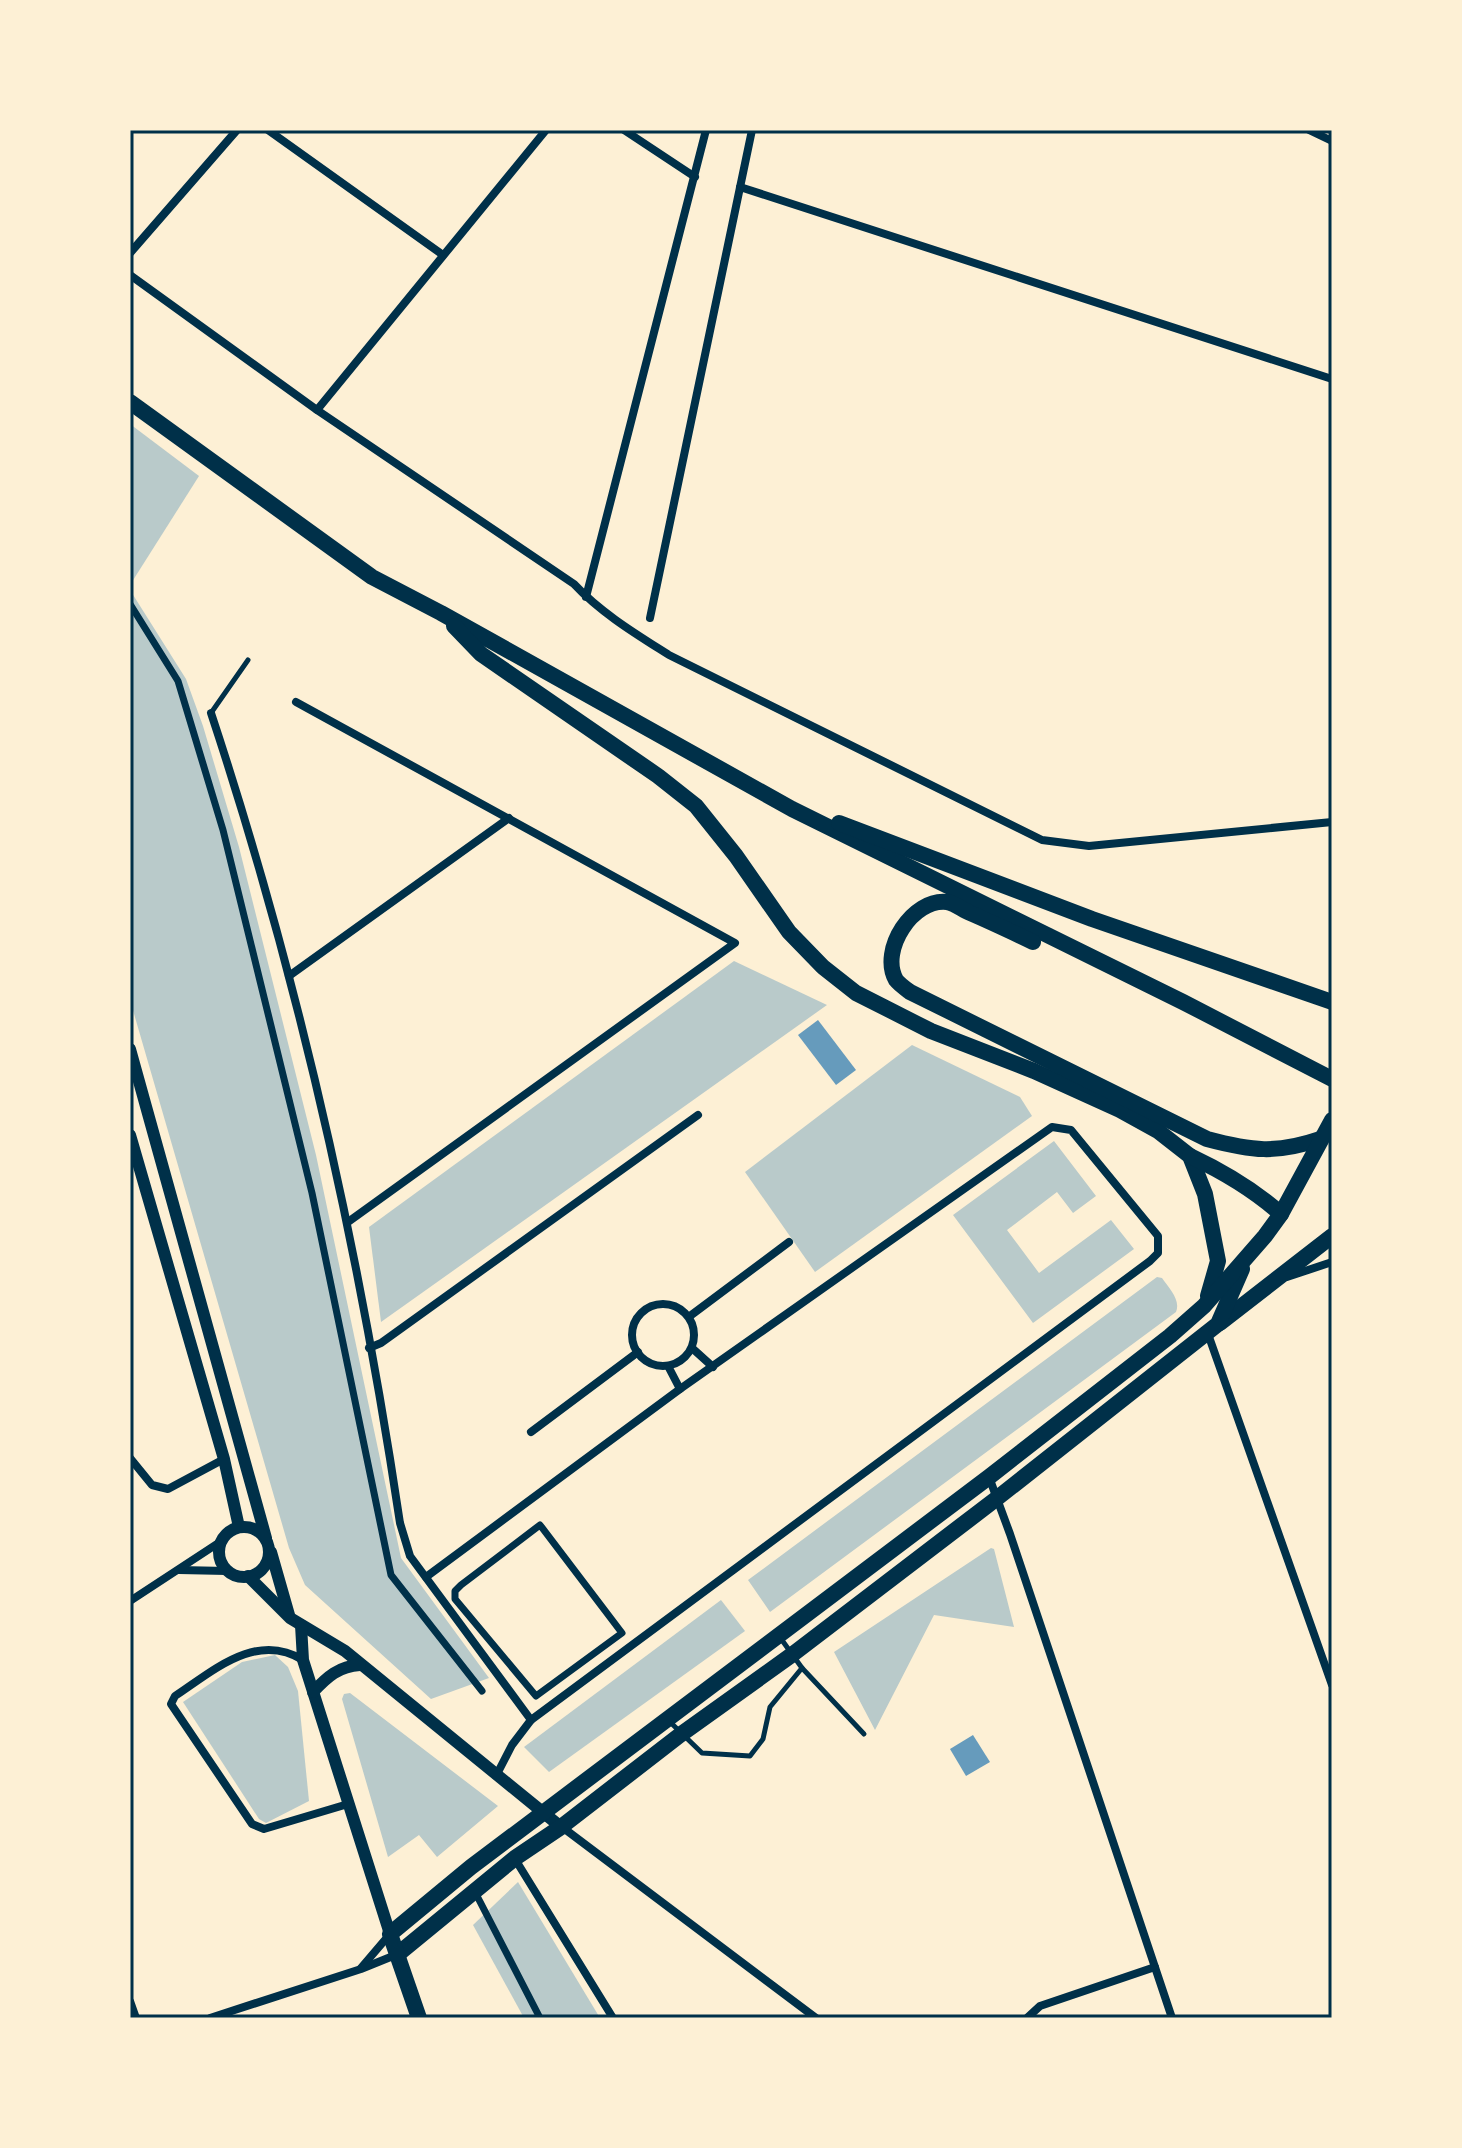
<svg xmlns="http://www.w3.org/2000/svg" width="1462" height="2148" font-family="Manrope,sans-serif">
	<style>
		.green { fill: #b9caca }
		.water { fill: #669bbc }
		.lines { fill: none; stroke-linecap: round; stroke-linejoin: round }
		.service { stroke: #003049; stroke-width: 5 }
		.pedestrian { stroke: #003049; stroke-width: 7 }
		.minor { stroke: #003049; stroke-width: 8 }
		.tertiary { stroke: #003049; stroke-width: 12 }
		.primary { stroke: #003049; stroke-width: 16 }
		.neatline { fill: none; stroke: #003049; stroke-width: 3 }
	</style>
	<rect width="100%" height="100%" fill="#fdf0d5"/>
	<g class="green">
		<polygon points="130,424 199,476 130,585"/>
		<polygon points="130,590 186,679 203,726 239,847 316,1155 401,1558 489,1678 431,1699 305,1585 289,1548 130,1000"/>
		<polygon points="734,961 827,1005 381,1322 369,1227"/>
		<polygon points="912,1045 1020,1097 1032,1116 815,1272 745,1172"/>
		<polygon points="1054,1141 1096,1196 1073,1213 1057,1192 1007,1230 1039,1273 1111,1220 1134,1249 1033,1323 953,1215"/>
		<path d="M1157,1277L1162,1278C1169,1288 1181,1300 1176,1312L770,1612L748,1580Z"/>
		<polygon points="991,1548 994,1549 1014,1627 934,1615 875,1730 834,1652"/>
		<polygon points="721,1600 745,1631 549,1772 524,1747"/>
		<polygon points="275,1655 288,1667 298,1691 309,1801 266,1823 259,1819 183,1702 242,1662"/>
		<polygon points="350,1693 498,1806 437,1857 419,1835 388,1857 342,1699 344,1694"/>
		<polygon points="518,1882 600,2018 524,2018 473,1925"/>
	</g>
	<g class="water">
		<polygon points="818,1020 856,1070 836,1085 798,1035"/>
		<polygon points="973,1735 990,1762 966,1776 950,1749"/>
	</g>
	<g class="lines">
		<g class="service">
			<polyline points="211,713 248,660"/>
			<polyline points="802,1668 864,1734"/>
			<polyline points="669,1721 702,1753 750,1756 763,1739 770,1707 802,1668 779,1636"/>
		</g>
		<g class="pedestrian">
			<polyline points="130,604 178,681 223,830 312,1193 391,1575 482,1691"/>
			<polygon points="540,1525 622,1633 536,1696 455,1599 455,1591 461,1585"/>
			<polyline points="475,1892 540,2018"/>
		</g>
		<g class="minor">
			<polyline points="268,130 443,255"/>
			<polyline points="624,130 695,177"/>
			<polyline points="1309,130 1332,141"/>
			<polyline points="740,187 1332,379"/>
			<polyline points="130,253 237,130"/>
			<path d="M130,275L317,410L574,584C601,613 636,634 669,655L1042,840L1089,846L1332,822"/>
			<polyline points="317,410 546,130"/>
			<polyline points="586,597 706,130"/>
			<polyline points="650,618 752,130"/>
			<polyline points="296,702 735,943 348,1222"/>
			<path d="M211,713C298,976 359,1248 400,1523L410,1556L531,1720"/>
			<polyline points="289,976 509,818"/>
			<polyline points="1287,1277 1332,1262"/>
			<circle cx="663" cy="1335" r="31"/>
			<polyline points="690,1316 789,1242"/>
			<polyline points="1208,1334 1332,1685"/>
			<polyline points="369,1348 381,1343 698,1115"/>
			<polyline points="692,1348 713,1367"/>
			<polyline points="668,1366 680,1389"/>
			<polyline points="531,1432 638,1352"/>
			<polyline points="130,1458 152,1485 168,1489 224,1459"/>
			<polyline points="989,1477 1010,1534 1172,2018"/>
			<polyline points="179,1570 227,1571"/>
			<polyline points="426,1577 680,1389 1052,1127 1071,1130 1158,1236 1158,1253 1150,1261 531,1720 512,1745 496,1776"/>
			<polyline points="130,1601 220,1542"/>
			<path d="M303,1660C256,1631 213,1671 175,1696L171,1704L252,1824L264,1829L348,1804"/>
			<polyline points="562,1827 816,2018"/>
			<polyline points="515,1859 613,2018"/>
			<polyline points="361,1968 390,1934"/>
			<polyline points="130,2001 136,2018"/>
			<polyline points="210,2018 361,1969 398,1954"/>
			<polyline points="1027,2018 1040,2006 1155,1967"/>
		</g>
		<g class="tertiary">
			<polyline points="130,1049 266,1538"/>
			<polyline points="130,1135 224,1459 239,1527"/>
			<circle cx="244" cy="1552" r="25"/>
			<polyline points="271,1552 289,1615"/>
			<polyline points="248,1576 290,1618 345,1651 561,1827"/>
			<polyline points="301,1625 303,1660 390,1934"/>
			<path d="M313,1692C327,1677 339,1666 360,1665"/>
		</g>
		<g class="primary">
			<polyline points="130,402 372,577 441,613 792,809 1183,1002 1332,1079"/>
			<polyline points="454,626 481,654 658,776 696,806 736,856 789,932 823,967 856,993 931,1031 1034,1071 1120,1110 1158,1131 1190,1156 1205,1194 1218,1261 1208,1296"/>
			<polyline points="839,823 1092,919 1332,1002"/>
			<path d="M1033,942C1012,932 991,922 970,913C963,910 954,903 947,902C913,898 879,950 896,980C899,984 906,989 910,992L1207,1139C1252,1151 1276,1154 1320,1139"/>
			<path d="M1190,1156C1224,1172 1253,1189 1281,1214"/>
			<polyline points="1220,1323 1332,1236"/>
			<polyline points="398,1954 515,1858 561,1827 680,1735 793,1654 996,1499 1218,1324 1242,1269"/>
			<polyline points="419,2018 390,1934 471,1867 989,1477 1170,1336 1204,1306 1265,1236 1281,1214 1332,1120"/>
		</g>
	</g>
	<rect width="1462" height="2148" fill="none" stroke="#fdf0d5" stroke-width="264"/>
	<rect x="132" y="132" width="1198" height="1884" class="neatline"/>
</svg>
